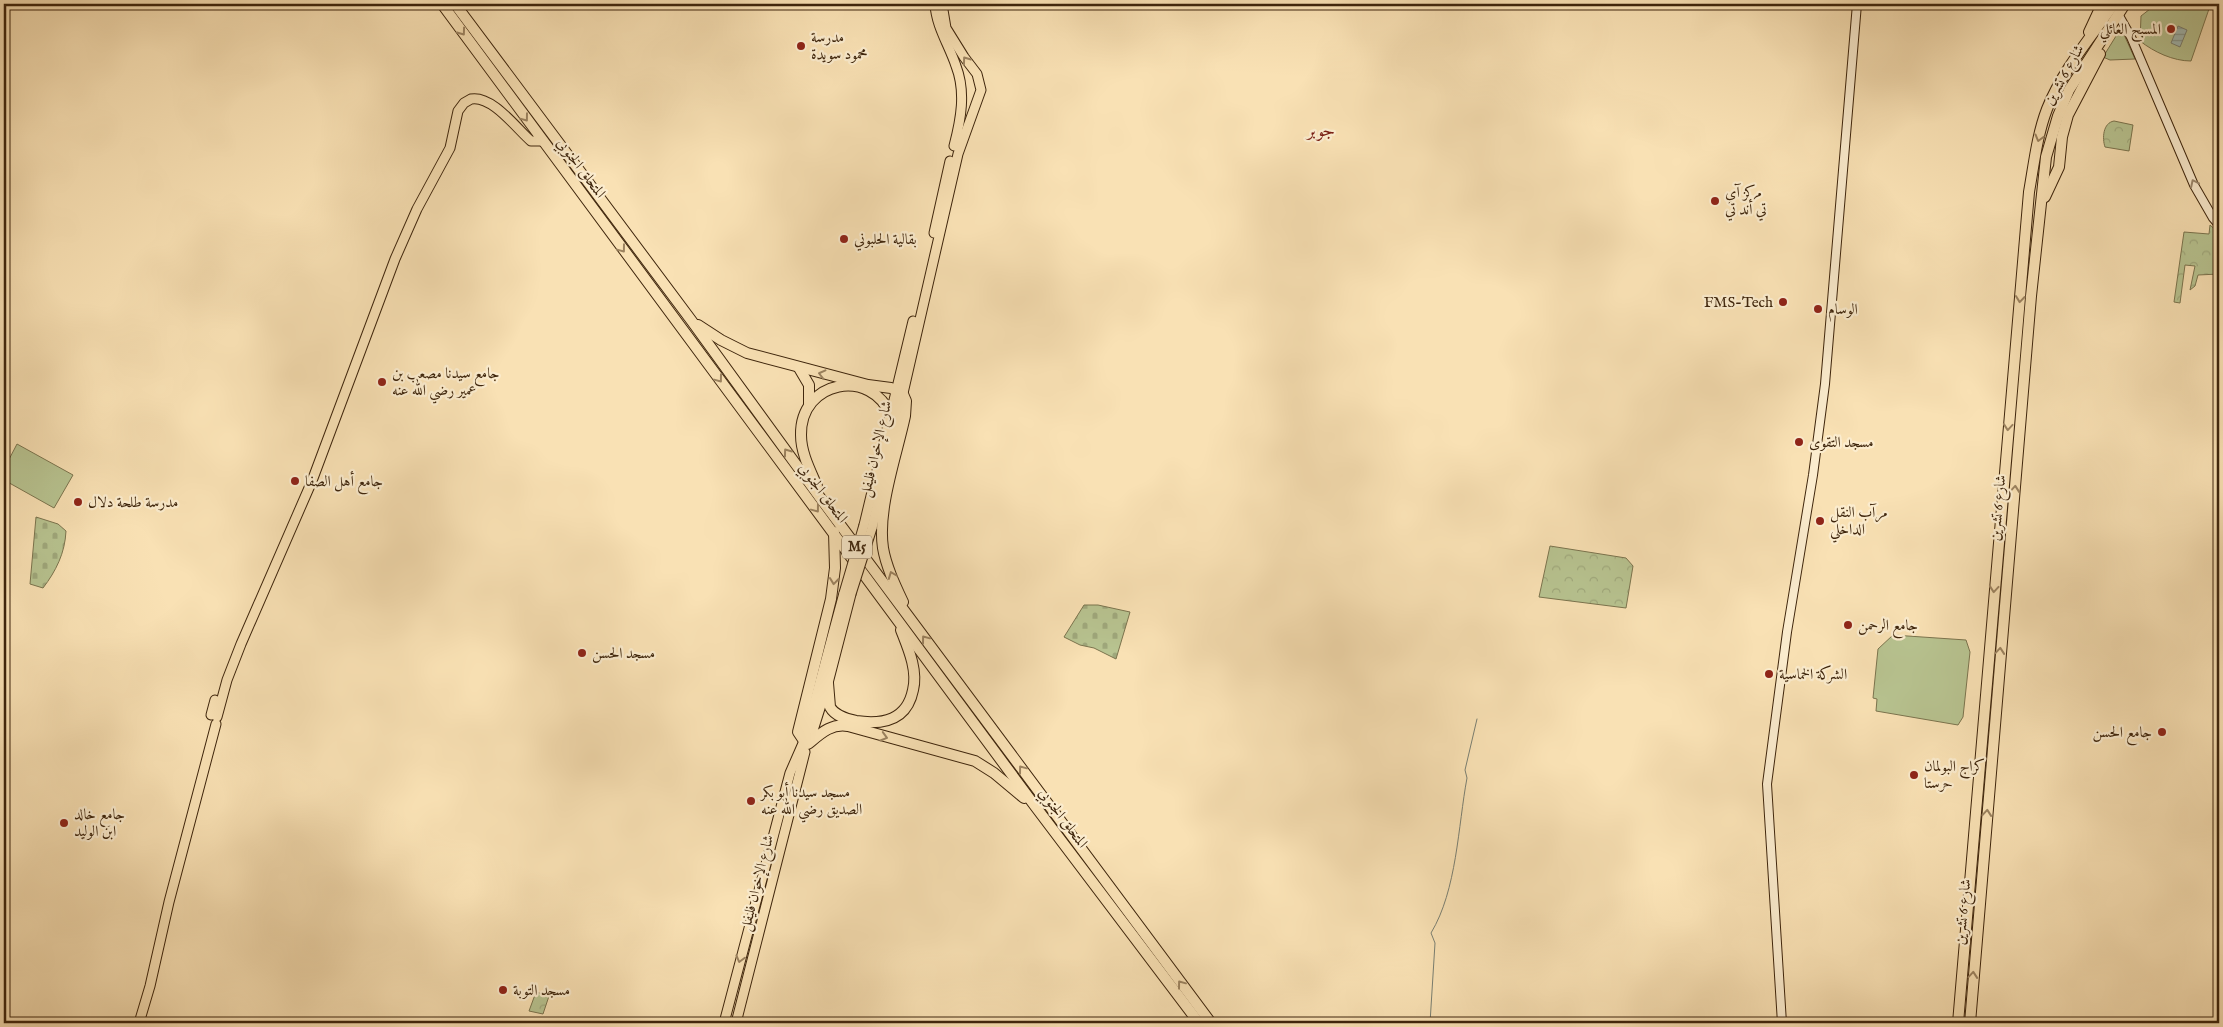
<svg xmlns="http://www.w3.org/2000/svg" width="2223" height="1027" font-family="'IM FELL English',Amiri,serif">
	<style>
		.grass { fill: #b8c491; stroke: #7b744e }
		.forest { fill: url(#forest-crowns); stroke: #7b744e }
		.cemetery { fill: url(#cemetery-stones); stroke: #7b744e }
		.water { fill: url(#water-rules); stroke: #797f72 }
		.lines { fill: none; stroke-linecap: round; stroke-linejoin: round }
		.stream { stroke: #797f72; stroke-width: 1 }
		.secondary-casing { stroke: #3e250c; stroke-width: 10 }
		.primary-casing { stroke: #3e250c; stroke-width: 11 }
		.highway-casing { stroke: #3e250c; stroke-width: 12 }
		.secondary { stroke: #fbecce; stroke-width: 8 }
		.primary { stroke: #f9e1b4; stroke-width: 9 }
		.highway { stroke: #f9e1b4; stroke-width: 10 }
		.primary-bridge-casing { stroke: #3e250c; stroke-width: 11; stroke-linecap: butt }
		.primary-bridge { stroke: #f9e1b4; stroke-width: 9 }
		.oneway { stroke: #9c8360 }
		.oneway2 { stroke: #9c886d }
		.poi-dot { fill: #8f2418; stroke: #fbecce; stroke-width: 2 }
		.labels { text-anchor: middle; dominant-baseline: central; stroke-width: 4.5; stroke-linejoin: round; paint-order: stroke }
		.shield { fill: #fbecce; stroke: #776146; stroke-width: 1 }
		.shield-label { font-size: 14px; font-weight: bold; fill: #3e250c }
		.poi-label { font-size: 15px; fill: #3e250c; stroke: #fbecce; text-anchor: start }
		.street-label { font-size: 15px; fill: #3e250c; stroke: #fbecce }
		.quarter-label { font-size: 18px; fill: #7a1f14; stroke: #fbecce }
	</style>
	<defs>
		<pattern id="forest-crowns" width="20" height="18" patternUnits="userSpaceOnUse" patternTransform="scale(1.25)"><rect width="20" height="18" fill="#b8c491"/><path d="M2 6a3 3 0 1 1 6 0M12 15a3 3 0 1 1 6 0" fill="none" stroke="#9fa87c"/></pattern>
		<pattern id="cemetery-stones" width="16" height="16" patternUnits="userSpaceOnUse" patternTransform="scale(1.25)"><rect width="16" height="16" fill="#b8c491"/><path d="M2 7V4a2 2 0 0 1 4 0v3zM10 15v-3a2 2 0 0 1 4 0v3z" fill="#9fa87c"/></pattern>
		<pattern id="water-rules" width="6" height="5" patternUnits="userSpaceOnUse" patternTransform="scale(1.25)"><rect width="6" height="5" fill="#a1bbb6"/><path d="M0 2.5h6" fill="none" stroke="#859892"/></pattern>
	</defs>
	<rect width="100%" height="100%" fill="#f9e1b4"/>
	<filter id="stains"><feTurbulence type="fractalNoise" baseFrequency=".004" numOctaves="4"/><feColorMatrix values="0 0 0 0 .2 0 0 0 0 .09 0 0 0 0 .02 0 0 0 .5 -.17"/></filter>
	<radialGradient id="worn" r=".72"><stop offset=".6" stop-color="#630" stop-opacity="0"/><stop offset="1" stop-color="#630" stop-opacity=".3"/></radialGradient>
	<g class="grass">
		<path d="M2162,4L2210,6L2191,61C2173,61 2154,52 2140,41L2141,16L2150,9Z"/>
		<polygon points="2121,28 2135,59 2110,60 2103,57"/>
		<polygon points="17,444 73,475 54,508 4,480 4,469"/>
		<polygon points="1893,635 1966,640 1970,652 1963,717 1958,725 1876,711 1877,699 1873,698 1878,649"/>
	</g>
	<g class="forest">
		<path d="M2114,121L2133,125L2129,151L2105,147C2102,138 2103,123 2114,121Z"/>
		<polygon points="2210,225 2219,233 2219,274 2198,275 2195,286 2190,290 2195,266 2185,265 2180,303 2174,302 2184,232 2209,234"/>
		<polygon points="1550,546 1626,558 1633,566 1626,608 1539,597"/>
		<polygon points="536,992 549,996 543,1014 529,1011"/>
	</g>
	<g class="cemetery">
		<path d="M36,517L58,524L66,531C65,553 56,571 43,588L30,584Z"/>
		<polygon points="1084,605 1098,605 1130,612 1116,659 1094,648 1080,645 1064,637"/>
	</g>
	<polygon class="water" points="2178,26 2187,30 2180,47 2171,43"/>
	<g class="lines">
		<path class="stream" d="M1430,1023L1435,943L1431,933C1457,890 1458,826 1467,778L1465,770L1477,719"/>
		<defs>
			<g id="secondary">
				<polyline points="2118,14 2131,37 2194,185 2213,218 2219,225"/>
				<polyline points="1782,1023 1767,784 1787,632 1813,475 1825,384 1857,4"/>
			</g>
			<g id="primary">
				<path d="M935,4C936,26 949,45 956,66C966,92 961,119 954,146"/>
				<polyline points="934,233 950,161"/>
				<polyline points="864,525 913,321"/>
				<polyline points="872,528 958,154 981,90 977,74 964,57 946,28 942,4"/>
				<polyline points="211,715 215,700"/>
				<path d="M217,717L227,680L241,644L312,481L395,259L417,209L450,148L458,111L464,103L471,99C492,95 516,128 531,141H542"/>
				<polyline points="810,740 828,683 851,594"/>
				<polyline points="139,1023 150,986 169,902 216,724"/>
				<polyline points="724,1023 790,773 804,741 844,593"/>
				<polyline points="736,1023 805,752"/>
			</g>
			<g id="highway">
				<polyline points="442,4 1035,806 1199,1023"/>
				<polyline points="455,4 691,320 824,503 1211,1023"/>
				<polyline points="2089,32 2102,4"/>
				<polyline points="2045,197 2059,167 2062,137 2068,115 2100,54"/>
				<path d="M698,325L721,340L747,353L868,385L891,388L903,394L906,401L905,416C897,454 877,509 883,548C886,566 895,585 903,602"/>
				<polyline points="799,368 809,385 809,405"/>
				<path d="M817,486C810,470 801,453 801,435C800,380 872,367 891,416"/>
				<path d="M828,683L830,707C835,716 846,719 856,721C883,725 907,720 913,690C918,670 908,648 901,630"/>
				<polyline points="804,741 798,732 831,599 835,568 834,532"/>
				<path d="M808,744C820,734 831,723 848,726L975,761L994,773L1024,798"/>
				<path d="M1958,1023L2029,192C2034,164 2037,135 2047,109C2062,71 2091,37 2114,4"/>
				<polyline points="1970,1023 2031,296 2046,157 2058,116 2069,90 2125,4"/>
			</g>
		</defs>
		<use href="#secondary" class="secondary-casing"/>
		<use href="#primary" class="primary-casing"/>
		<use href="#highway" class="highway-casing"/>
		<use href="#secondary" class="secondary"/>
		<use href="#primary" class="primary"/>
		<use href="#highway" class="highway"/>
		<defs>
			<g id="primary-bridge">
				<polyline points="844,593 864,525"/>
				<polyline points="851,594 872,528"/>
			</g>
		</defs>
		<use href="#primary-bridge" class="primary-bridge-casing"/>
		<use href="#primary-bridge" class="primary-bridge"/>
	</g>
	<defs><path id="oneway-chevron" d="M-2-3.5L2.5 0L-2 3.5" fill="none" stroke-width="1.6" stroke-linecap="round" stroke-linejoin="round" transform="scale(1.25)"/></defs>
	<g class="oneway">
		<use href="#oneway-chevron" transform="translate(462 32) rotate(54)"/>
		<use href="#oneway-chevron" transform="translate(966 60) rotate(-126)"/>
		<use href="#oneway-chevron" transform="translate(525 118) rotate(53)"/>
		<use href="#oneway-chevron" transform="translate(2039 138) rotate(105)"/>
		<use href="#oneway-chevron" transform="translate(622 249) rotate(53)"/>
		<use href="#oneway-chevron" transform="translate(2020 299) rotate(96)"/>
		<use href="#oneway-chevron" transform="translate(822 374) rotate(-166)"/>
		<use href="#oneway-chevron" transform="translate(719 379) rotate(53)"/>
		<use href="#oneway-chevron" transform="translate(2008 427) rotate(95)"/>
		<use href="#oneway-chevron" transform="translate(787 452) rotate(-126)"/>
		<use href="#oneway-chevron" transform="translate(2015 489) rotate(-85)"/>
		<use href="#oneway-chevron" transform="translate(816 509) rotate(53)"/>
		<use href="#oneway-chevron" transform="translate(892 575) rotate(-111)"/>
		<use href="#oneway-chevron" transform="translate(834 581) rotate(96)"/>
		<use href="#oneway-chevron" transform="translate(1994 589) rotate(95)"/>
		<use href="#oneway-chevron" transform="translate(925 639) rotate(-127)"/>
		<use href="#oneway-chevron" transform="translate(2000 651) rotate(-85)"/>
		<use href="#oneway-chevron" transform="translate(884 737) rotate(16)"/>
		<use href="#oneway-chevron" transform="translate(1022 769) rotate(-127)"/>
		<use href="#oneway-chevron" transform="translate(1987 813) rotate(-85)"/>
		<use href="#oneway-chevron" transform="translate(740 959) rotate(105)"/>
		<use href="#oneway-chevron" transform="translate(1973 975) rotate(-85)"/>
		<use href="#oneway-chevron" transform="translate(1181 984) rotate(-127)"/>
	</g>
	<use class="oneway2" href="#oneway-chevron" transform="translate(2194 183) rotate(-116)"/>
	<g class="poi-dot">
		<circle cx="2171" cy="29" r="5"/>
		<circle cx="801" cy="46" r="5"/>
		<circle cx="1715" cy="201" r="5"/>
		<circle cx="844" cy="239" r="5"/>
		<circle cx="1783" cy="302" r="5"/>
		<circle cx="1818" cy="309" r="5"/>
		<circle cx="382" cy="382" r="5"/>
		<circle cx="1799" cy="442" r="5"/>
		<circle cx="295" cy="481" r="5"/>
		<circle cx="78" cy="502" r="5"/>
		<circle cx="1820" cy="521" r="5"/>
		<circle cx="1848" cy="625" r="5"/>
		<circle cx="582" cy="653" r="5"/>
		<circle cx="1769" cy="674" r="5"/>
		<circle cx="2162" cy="732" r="5"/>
		<circle cx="1914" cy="775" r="5"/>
		<circle cx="751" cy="801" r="5"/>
		<circle cx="64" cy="823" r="5"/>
		<circle cx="503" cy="990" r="5"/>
	</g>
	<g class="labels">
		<rect class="shield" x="842" y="535.5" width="30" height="23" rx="4"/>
		<g class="shield-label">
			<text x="857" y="547">M5</text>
		</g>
		<g class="poi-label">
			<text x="2161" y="29" text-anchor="end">المسبح العائلي</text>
			<text x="811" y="37">مدرسة<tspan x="811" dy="17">محمود سويدة</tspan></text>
			<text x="1725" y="192">مركز آي<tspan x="1725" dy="17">تي أند تي</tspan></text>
			<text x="854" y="239">بقالية الحلبوني</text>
			<text x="1773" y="302" text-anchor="end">FMS-Tech</text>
			<text x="1828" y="309">الوسام</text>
			<text x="392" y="373">جامع سيدنا مصعب بن<tspan x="392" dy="17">عمير رضي الله عنه</tspan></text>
			<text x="1809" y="442">مسجد التقوى</text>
			<text x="305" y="481">جامع أهل الصفا</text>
			<text x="88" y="502">مدرسة طلحة دلال</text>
			<text x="1830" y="512">مرآب النقل<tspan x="1830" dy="17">الداخلي</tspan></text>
			<text x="1858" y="625">جامع الرحمن</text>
			<text x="592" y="653">مسجد الحسن</text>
			<text x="1779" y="674">الشركة الخماسية</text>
			<text x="2152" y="732" text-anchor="end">جامع الحسن</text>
			<text x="1924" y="766">كراج البولمان<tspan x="1924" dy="17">حرستا</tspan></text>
			<text x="761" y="792">مسجد سيدنا أبو بكر<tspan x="761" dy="17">الصديق رضي الله عنه</tspan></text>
			<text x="74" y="814">جامع خالد<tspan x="74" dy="17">ابن الوليد</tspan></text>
			<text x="513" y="990">مسجد التوبة</text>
		</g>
		<g class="street-label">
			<text transform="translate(2064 75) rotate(-61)">شارع 6 تشرين</text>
			<text transform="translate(581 168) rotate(53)">المتحلق الجنوبي</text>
			<text transform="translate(876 449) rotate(-77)">شارع الإخوان فليفل</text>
			<text transform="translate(823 493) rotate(53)">المتحلق الجنوبي</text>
			<text transform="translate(1998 508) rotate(-85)">شارع 6 تشرين</text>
			<text transform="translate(1063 818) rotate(53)">المتحلق الجنوبي</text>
			<text transform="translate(757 883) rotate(-76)">شارع الإخوان فليفل</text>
			<text transform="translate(1963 912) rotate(-85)">شارع 6 تشرين</text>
		</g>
		<g class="quarter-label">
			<text x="1321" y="131">جوبر</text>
		</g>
	</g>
	<rect width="2223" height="1027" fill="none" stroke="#f9e1b4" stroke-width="20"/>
	<rect x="5" y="5" width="2213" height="1017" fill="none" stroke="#3e250c" stroke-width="2.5"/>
	<rect x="10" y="10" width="2203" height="1007" fill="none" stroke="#3e250c"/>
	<rect width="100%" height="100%" filter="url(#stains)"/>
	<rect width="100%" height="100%" fill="url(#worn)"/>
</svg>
